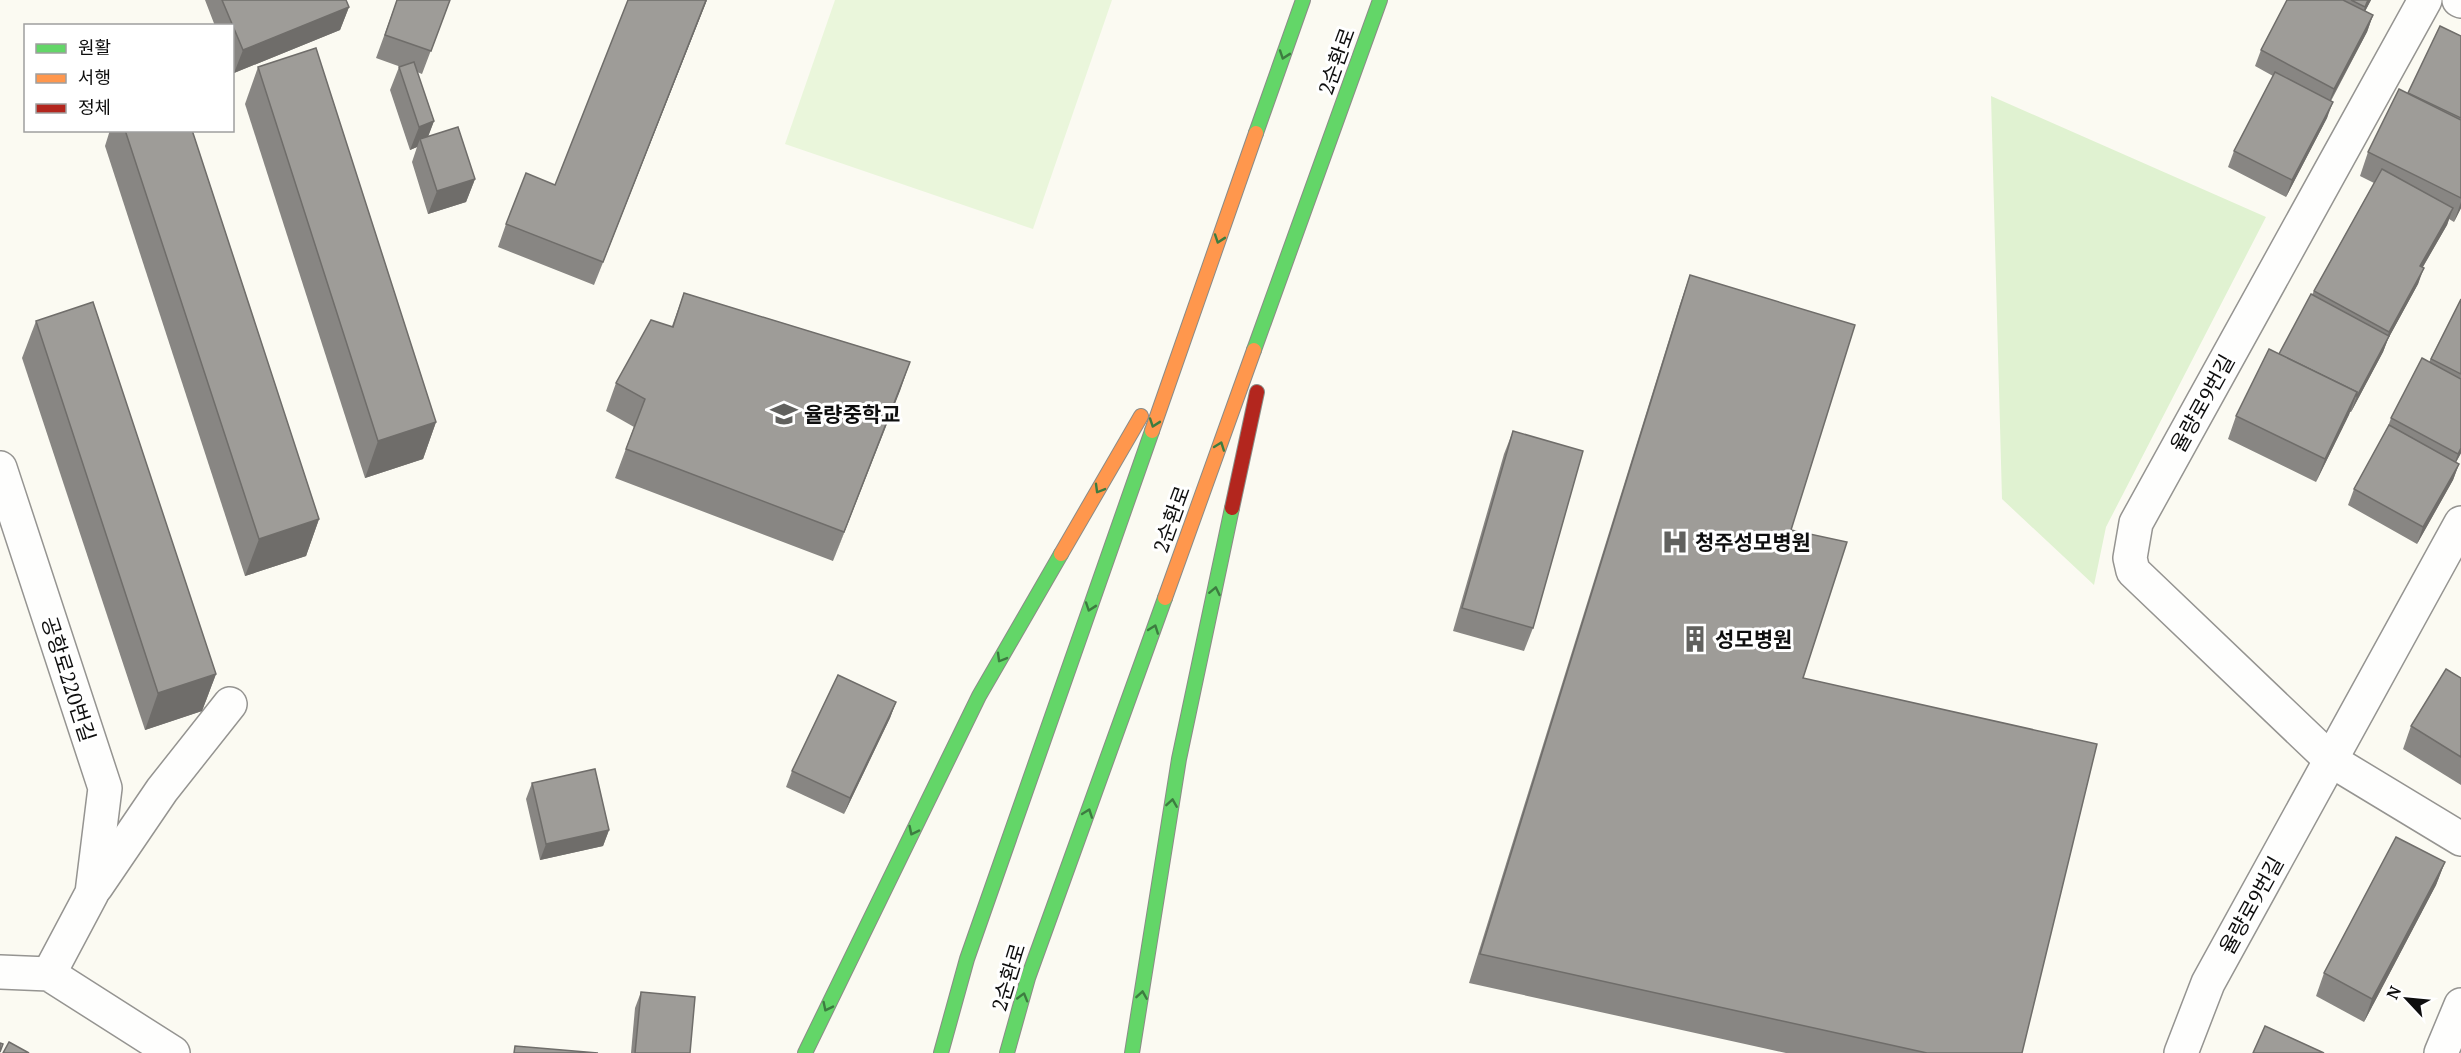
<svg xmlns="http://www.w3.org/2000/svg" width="2461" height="1053" font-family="'PT Serif','Noto Sans KR',serif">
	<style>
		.green { fill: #e0f2d1 }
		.pitch { fill: #eaf6db }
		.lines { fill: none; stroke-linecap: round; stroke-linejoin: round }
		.street-casing { stroke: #959491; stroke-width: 36 }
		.fast-casing { stroke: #8b8b87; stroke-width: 16 }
		.slow-casing { stroke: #8b8b87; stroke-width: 16 }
		.jam-casing { stroke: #8b8b87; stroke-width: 16 }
		.street { stroke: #fefefd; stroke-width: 33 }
		.fast { stroke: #63d668; stroke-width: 14 }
		.slow { stroke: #ff974d; stroke-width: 14 }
		.jam { stroke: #b3261e; stroke-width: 14 }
		.wall { fill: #888683 }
		.shaded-wall { fill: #6f6d6a }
		.building { fill: #9e9c98; stroke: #6f6d6a; stroke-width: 1.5 }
		.oneway { stroke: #3d7c40 }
		.labels { text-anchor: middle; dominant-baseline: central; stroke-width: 6; stroke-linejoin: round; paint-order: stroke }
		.street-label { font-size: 21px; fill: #0e0e0e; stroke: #fff }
		.poi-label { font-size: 21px; font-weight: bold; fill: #0e0e0e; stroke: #fff; text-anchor: start }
	</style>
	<rect width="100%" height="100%" fill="#fbfaf2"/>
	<polygon class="green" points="1991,96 2266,217 2106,527 2094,585 2002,499"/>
	<polygon class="pitch" points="835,0 1112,0 1033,229 785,144"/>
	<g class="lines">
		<defs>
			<g id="street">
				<polyline points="2425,0 2136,523 2130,558 2133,571 2332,761 2461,839"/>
				<polyline points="2459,0 2461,1"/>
				<polyline points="0,468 105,788 92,893 49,974"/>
				<polyline points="96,887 162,790 230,704"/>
				<polyline points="0,972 49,974 173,1053"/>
				<polyline points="2181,1053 2208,983 2461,523"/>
				<polyline points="2441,1053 2461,1005"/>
			</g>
			<g id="fast">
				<polyline points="1256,133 1303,0"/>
				<polyline points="1254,350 1380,0"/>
				<polyline points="805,1053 979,696 1061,554"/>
				<polyline points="941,1053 967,959 1152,431"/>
				<polyline points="1007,1053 1028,978 1165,598"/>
				<polyline points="1132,1053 1179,759 1232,508"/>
			</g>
			<g id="slow">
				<polyline points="1152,431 1256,133"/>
				<polyline points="1061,554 1141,416"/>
				<polyline points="1165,598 1254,350"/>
			</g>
			<polyline id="jam" points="1232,508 1257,392"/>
		</defs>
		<use href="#street" class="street-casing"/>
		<use href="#fast" class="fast-casing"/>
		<use href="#slow" class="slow-casing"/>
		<use href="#jam" class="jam-casing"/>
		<use href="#street" class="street"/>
		<use href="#fast" class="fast"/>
		<use href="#slow" class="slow"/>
		<use href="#jam" class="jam"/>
	</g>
	<g class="wall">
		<polygon points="205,0 346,0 349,7 340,30 234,73 232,69 232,26 215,26"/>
		<polygon points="397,0 450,0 422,74 417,72 434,121 428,136 475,179 466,202 428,214 412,162 417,147 410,150 390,90 399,67 401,67 376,58"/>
		<polygon points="707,0 594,285 498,247 506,224 555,185"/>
		<polygon points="2287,0 2371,0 2365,11 2373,15 2367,32 2331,101 2327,118 2286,197 2228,167 2234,151 2273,76 2255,66 2261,50"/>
		<polygon points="2440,26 2461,36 2461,208 2454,222 2449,219 2447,225 2423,267 2418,284 2388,339 2383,352 2351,412 2350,412 2316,482 2228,439 2236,416 2279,354 2374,183 2360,176 2368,152 2408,94"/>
		<polygon points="258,67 436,422 423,459 365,478 245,104"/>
		<polygon points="110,130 192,130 319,519 306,556 245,576 105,146"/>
		<polygon points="1690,275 1791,530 1803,678 2022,1053 1786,1053 1469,983 1680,304"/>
		<polygon points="684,293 910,362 833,561 615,478 634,427 606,411 616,383 672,326"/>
		<polygon points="2461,299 2461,453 2456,462 2459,464 2453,480 2417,544 2348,505 2354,489 2386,432 2391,418 2429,362"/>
		<polygon points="36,321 216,674 202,711 145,730 22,358"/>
		<polygon points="1513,431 1533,628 1524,651 1453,631 1504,454"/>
		<polygon points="2461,678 2461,785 2403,749 2411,726"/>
		<polygon points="896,702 890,718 844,814 786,787 792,771"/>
		<polygon points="532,783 609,830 603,846 540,860 526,799"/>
		<polygon points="2445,862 2436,885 2364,1022 2316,996 2324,973"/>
		<polygon points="641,992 690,1053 631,1053 635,1008"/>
	</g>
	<g class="shaded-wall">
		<polygon points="706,0 707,0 594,285 603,262"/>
		<polygon points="2368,0 2371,0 2359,23 2365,7"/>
		<polygon points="349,7 340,30 234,73 243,50"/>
		<polygon points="2373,15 2367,32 2328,105 2334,89"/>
		<polygon points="2333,102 2327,118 2286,197 2292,180"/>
		<polygon points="434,121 425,145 420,139 417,147 410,150 419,127"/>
		<polygon points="475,179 466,202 428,214 437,191"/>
		<polygon points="2461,202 2461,208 2454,222"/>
		<polygon points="2453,208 2447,225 2414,282 2420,266"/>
		<polygon points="2424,268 2418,284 2388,339 2383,352 2351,412 2357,396 2384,346 2389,332"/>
		<polygon points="910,362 900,391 833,561 844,532"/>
		<polygon points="2357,392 2349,415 2316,482 2325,459"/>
		<polygon points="436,422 423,459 365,478 378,441"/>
		<polygon points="2461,448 2461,453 2452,470 2458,454"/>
		<polygon points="2459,464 2453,480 2417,544 2423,527"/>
		<polygon points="319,519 306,556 245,576 259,539"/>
		<polygon points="216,674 202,711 145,730 158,693"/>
		<polygon points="896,702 890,718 844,814 850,798"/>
		<polygon points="609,830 603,846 540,860 546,844"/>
		<polygon points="2445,862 2436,885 2364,1022 2372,999"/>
	</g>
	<g class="building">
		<polygon points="222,0 346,0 349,7 243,50"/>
		<polygon points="397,0 450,0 431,51 385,35"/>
		<polygon points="628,0 706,0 603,262 506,224 526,173 555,185"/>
		<polygon points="2287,0 2343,0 2373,15 2334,89 2261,50"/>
		<polygon points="2351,0 2368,0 2365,7"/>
		<polygon points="2440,26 2461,36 2461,118 2408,93"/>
		<polygon points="316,48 436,422 378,441 258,67"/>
		<polygon points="414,62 434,121 419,127 399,67"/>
		<polygon points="2275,72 2333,102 2292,180 2234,151"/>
		<polygon points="2399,89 2461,120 2461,198 2368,152"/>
		<polygon points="458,127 475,179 437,191 420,139"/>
		<polygon points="125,130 192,130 319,519 259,539"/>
		<polygon points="2382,169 2453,208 2420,266 2424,268 2389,332 2314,291"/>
		<polygon points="1690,275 1855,325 1791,530 1847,542 1803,678 2097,744 2022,1053 1927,1053 1480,954"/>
		<polygon points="684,293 910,362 844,532 626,449 645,399 616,383 651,320 673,327"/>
		<polygon points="2311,294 2389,336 2357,396 2356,396 2357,392 2279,354"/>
		<polygon points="2461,299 2461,374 2431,359"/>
		<polygon points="93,302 216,674 158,693 36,321"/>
		<polygon points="2269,349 2357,392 2325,459 2236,416"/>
		<polygon points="2422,358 2461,379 2461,448 2458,454 2391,418"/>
		<polygon points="2389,425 2459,464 2423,527 2354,489"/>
		<polygon points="1513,431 1583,451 1533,628 1462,608"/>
		<polygon points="2446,669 2461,678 2461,757 2411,726"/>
		<polygon points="838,675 896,702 850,798 792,771"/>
		<polygon points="595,769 609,830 546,844 532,783"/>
		<polygon points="2396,837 2445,862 2372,999 2324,973"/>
		<polygon points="641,992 695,997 690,1053 635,1053"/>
		<polygon points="2265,1026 2324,1053 2253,1053"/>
		<polygon points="9,1042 29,1053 3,1053"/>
		<polygon points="0,1043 3,1044 0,1052"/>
		<polygon points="515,1046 598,1053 514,1053"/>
	</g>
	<defs><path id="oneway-chevron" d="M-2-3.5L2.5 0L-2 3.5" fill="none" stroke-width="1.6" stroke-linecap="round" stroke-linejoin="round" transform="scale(1.5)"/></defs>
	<g class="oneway">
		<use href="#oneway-chevron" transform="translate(1284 55) rotate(109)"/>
		<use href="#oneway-chevron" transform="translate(1219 239) rotate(109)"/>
		<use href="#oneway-chevron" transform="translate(1154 423) rotate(109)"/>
		<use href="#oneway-chevron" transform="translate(1220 446) rotate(-70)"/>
		<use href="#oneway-chevron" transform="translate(1099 489) rotate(120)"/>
		<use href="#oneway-chevron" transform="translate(1215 591) rotate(-78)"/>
		<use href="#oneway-chevron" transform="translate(1090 607) rotate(109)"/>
		<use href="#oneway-chevron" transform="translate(1154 629) rotate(-70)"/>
		<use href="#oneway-chevron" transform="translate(1001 658) rotate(120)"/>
		<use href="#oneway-chevron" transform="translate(1172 803) rotate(-81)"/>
		<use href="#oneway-chevron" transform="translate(1088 813) rotate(-70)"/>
		<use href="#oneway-chevron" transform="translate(913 831) rotate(116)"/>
		<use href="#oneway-chevron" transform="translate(1142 995) rotate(-81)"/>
		<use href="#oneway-chevron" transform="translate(1023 997) rotate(-74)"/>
		<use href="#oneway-chevron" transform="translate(827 1007) rotate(116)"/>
	</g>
	<defs>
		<symbol id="school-bare" viewBox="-9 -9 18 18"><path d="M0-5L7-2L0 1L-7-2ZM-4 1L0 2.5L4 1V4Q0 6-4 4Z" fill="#61615e" stroke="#fff" stroke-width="2.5" paint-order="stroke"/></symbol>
		<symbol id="hospital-bare" viewBox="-9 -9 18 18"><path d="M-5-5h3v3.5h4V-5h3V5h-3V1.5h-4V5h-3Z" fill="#61615e" stroke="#fff" stroke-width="2.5" paint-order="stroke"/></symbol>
		<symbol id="building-bare" viewBox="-9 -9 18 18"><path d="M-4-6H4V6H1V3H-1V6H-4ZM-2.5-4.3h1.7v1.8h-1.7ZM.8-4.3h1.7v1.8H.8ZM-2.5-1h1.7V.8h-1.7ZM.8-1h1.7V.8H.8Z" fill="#61615e" stroke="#fff" stroke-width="2.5" paint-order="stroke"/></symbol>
	</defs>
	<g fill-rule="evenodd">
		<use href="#school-bare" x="765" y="395" width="38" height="38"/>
		<use href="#hospital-bare" x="1656" y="523" width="38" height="38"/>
		<use href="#building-bare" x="1676" y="620" width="38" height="38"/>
	</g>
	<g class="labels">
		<g class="street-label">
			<text transform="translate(1336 61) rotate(-70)">2순환로</text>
			<text transform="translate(2202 403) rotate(-61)">율량로9번길</text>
			<text transform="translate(1171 519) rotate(-70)">2순환로</text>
			<text transform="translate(69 679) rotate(72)">공항로220번길</text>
			<text transform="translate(2251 905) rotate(-61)">율량로9번길</text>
			<text transform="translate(1008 977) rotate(-73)">2순환로</text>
		</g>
		<g class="poi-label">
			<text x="804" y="414">율량중학교</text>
			<text x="1695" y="542">청주성모병원</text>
			<text x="1715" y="639">성모병원</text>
		</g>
	</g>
	<rect x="24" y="24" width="210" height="108" fill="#ffffff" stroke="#9f9f9f" stroke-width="1.5"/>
	<rect x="36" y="44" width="30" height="9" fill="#63d668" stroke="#9f9f9f" stroke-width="1.5"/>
	<text x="78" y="54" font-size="18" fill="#0e0e0e">원활</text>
	<rect x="36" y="74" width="30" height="9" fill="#ff974d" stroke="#9f9f9f" stroke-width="1.5"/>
	<text x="78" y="84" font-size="18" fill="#0e0e0e">서행</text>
	<rect x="36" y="104" width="30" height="9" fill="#b3261e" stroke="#9f9f9f" stroke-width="1.5"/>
	<text x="78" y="114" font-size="18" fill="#0e0e0e">정체</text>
	<g transform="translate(2407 999) rotate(296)" stroke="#ffffff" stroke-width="4.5" paint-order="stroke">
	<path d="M0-4.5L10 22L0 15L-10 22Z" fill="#0e0e0e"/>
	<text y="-9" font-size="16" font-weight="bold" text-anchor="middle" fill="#0e0e0e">N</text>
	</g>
</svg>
